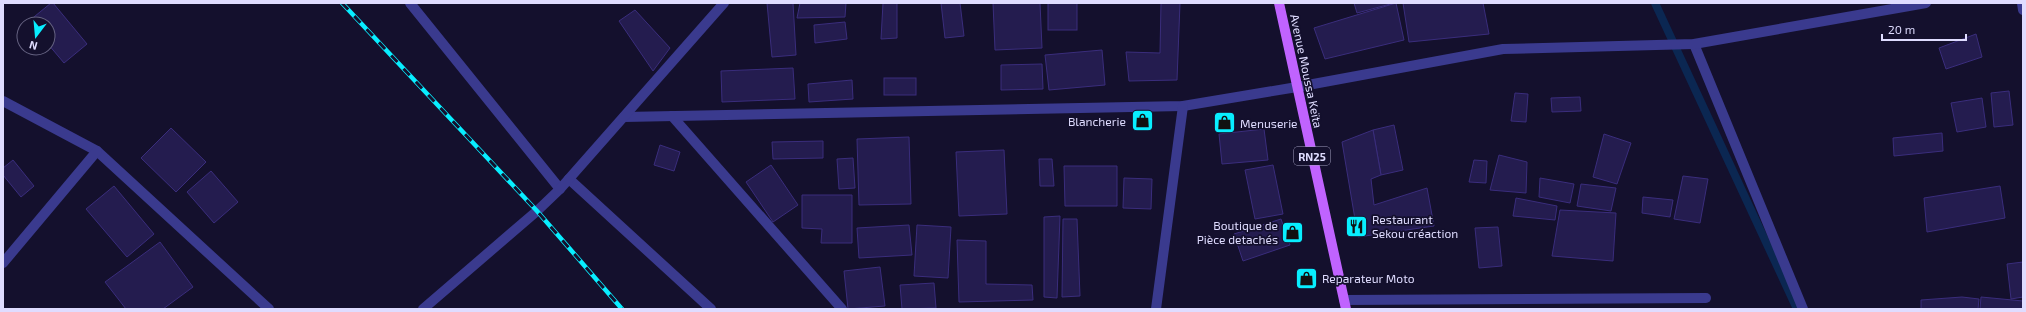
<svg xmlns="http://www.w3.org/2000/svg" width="2026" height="312" font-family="'Exo 2',sans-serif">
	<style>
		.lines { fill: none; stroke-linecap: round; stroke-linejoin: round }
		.stream { stroke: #0b2752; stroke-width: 8 }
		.building { fill: #241c4f; stroke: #3a2d7c }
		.minor { stroke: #3a3a8e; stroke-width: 10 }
		.major { stroke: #c063ff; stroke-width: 10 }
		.rail-casing { stroke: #08eeff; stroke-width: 4.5 }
		.rail { stroke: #14102d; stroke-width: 3; stroke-dasharray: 9; stroke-linecap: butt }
		.labels { text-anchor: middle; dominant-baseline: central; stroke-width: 3.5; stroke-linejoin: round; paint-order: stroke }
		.shield { fill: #14102d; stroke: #a29fc0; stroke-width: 1 }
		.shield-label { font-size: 11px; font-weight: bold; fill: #dfdcff }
		.street-label { font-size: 12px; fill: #dfdcff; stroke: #14102d }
		.poi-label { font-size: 12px; fill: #dfdcff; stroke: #14102d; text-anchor: start }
	</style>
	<rect width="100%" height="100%" fill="#14102d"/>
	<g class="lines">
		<polyline class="stream" points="1655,3 1797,309"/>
	</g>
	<g class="building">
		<polygon points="51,3 53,3 87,44 64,63 48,44 48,24 32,24 29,21"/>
		<polygon points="767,3 793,3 796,55 772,57"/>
		<polygon points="800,3 846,3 845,17 797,18"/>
		<polygon points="883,3 897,3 897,38 881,39"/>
		<polygon points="941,3 960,3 964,36 945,38"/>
		<polygon points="993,3 1040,3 1042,48 995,50"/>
		<rect x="1048" y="3" width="29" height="27"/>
		<polygon points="1161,3 1180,3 1177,80 1129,81 1126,52 1160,53"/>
		<polygon points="1354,3 1394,3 1357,13"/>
		<polygon points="1396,3 1404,40 1325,59 1314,28"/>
		<polygon points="1403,3 1483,3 1489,34 1409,42"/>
		<polygon points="635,10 670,48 653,71 619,21"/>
		<polygon points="845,22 847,39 815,43 814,25"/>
		<polygon points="1976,34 1982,57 1946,69 1939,48"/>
		<polygon points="1102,50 1105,85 1049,90 1045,55"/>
		<polygon points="1042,64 1043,89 1001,90 1001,65"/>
		<polygon points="793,68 795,99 722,102 721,71"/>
		<rect x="884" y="78" width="32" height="17"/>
		<polygon points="852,80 853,99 809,102 808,84"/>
		<polygon points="2009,91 2013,125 1994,127 1991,93"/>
		<polygon points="1515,93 1528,94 1526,122 1511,121"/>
		<polygon points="1580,97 1581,111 1552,112 1551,98"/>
		<polygon points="1982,98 1986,127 1957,132 1951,103"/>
		<polygon points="1394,125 1403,170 1381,175 1373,130"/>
		<polygon points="171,128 206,162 176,192 141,158"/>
		<polygon points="1264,129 1268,160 1222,164 1219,134"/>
		<polygon points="1373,130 1381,175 1371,179 1374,205 1427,188 1434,226 1358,237 1342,142"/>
		<polygon points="1942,133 1943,151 1894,156 1893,138"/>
		<polygon points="1604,134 1631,143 1617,184 1593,177"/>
		<polygon points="909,137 911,204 859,205 857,139"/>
		<polygon points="823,141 823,158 773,159 772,142"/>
		<polygon points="660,145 680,152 674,171 654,165"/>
		<polygon points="1004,150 1007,214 959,216 956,152"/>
		<polygon points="1499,155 1527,162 1526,193 1490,190"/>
		<polygon points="853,158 855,188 839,189 837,159"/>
		<polygon points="1039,159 1052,159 1054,186 1040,186"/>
		<polygon points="13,160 34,186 21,197 3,175 3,168"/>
		<polygon points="1474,160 1487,161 1486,183 1469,182"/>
		<polygon points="771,165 798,205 773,222 746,182"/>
		<polygon points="1273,165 1283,214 1255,219 1245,170"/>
		<polygon points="1064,166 1117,166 1117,206 1065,206"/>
		<polygon points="211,171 238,202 214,223 187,192"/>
		<polygon points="1683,176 1708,179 1700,223 1674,219"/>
		<polygon points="1124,178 1152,179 1151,209 1123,208"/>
		<polygon points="1540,178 1574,184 1570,203 1539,197"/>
		<polygon points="1581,184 1616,188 1611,211 1577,206"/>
		<polygon points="114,186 154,234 127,257 86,209"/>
		<polygon points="2000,186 2005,218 1927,232 1924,198"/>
		<polygon points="802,195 852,195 852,243 821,243 822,229 802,228"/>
		<polygon points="1643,197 1673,200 1670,217 1642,213"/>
		<polygon points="1516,198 1557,206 1555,220 1513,216"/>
		<polygon points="1560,210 1616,213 1613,261 1552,256"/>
		<polygon points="1060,216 1057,298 1044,297 1044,217"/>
		<polygon points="1063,219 1077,219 1080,296 1062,297"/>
		<polygon points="1281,219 1290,245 1243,261 1234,234"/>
		<polygon points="909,225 912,255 859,258 857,228"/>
		<polygon points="917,225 951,227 948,278 914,276"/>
		<polygon points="1498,227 1502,266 1479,268 1475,228"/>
		<polygon points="957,240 986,241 986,284 1032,285 1033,300 959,302"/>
		<polygon points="160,242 193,287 163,309 126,309 105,282"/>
		<polygon points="2023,262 2023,297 2011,299 2007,264"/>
		<polygon points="880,267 885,306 848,309 844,271"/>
		<polygon points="934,283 936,308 902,309 900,285"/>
		<polygon points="1962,297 1979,299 1978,309 1921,309 1921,300"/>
		<polygon points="1981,297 2023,301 2023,309 1980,309"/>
	</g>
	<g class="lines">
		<g class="minor">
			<polyline points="410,3 560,189"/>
			<polyline points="2022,3 2023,10"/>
			<polyline points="1694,44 1803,309"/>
			<polyline points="3,101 97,151 269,309"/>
			<polyline points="672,116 842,309"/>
			<polyline points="624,117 1183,106 1297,87 1503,49 1694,44 1926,3"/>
			<polyline points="569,179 711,309"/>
			<polyline points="3,263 97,151"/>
			<polyline points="1344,300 1706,298"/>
			<polyline points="423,309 537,211 560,189 724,3"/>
			<polyline points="1156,309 1183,106"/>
		</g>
		<polyline class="major" points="1279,3 1346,309"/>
		<defs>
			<polyline id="rail" points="342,3 537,211 622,309"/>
		</defs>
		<use href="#rail" class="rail-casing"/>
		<use href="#rail" class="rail"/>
	</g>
	<defs>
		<symbol id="shop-square" viewBox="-11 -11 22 22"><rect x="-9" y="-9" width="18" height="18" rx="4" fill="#08eeff" stroke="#14102d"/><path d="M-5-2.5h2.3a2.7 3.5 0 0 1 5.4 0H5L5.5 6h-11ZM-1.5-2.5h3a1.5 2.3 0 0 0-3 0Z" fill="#111"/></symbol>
		<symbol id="restaurant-square" viewBox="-11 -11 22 22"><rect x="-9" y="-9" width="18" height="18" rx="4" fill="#08eeff" stroke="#14102d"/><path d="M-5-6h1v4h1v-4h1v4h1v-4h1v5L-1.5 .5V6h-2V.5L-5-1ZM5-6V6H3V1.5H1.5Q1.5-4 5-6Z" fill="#111"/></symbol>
	</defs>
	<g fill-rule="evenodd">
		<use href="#shop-square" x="1130" y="108" width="25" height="25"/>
		<use href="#shop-square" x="1212" y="110" width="25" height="25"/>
		<use href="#restaurant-square" x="1344" y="214" width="25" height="25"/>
		<use href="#shop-square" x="1280" y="220" width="25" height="25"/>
		<use href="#shop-square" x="1294" y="266" width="25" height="25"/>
	</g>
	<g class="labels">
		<rect class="shield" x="1294" y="147" width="36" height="18" rx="3"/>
		<g class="shield-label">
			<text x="1312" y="156">RN25</text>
		</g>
		<g class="street-label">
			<text transform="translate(1307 71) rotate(78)">Avenue Moussa Keïta</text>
		</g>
		<g class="poi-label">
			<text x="1126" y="121" text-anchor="end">Blancherie</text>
			<text x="1240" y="123">Menuserie</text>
			<text x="1372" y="219">Restaurant<tspan x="1372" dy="14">Sekou créaction</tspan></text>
			<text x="1278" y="225" text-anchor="end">Boutique de<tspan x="1278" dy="14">Pièce detachés</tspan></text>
			<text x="1322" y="278">Reparateur Moto</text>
		</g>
	</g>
	<rect width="2026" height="312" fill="none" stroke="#dfdcff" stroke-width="8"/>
	<g transform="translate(36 36) rotate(196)"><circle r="19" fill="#14102d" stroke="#656281"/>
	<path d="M0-3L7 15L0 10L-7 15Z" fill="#08eeff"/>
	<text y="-6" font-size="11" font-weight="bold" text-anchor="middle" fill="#dfdcff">N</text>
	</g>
	<path d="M1882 34v6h84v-6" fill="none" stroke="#dfdcff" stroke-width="2"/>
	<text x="1888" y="34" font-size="12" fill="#dfdcff" stroke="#14102d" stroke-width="3" paint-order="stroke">20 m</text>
</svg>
